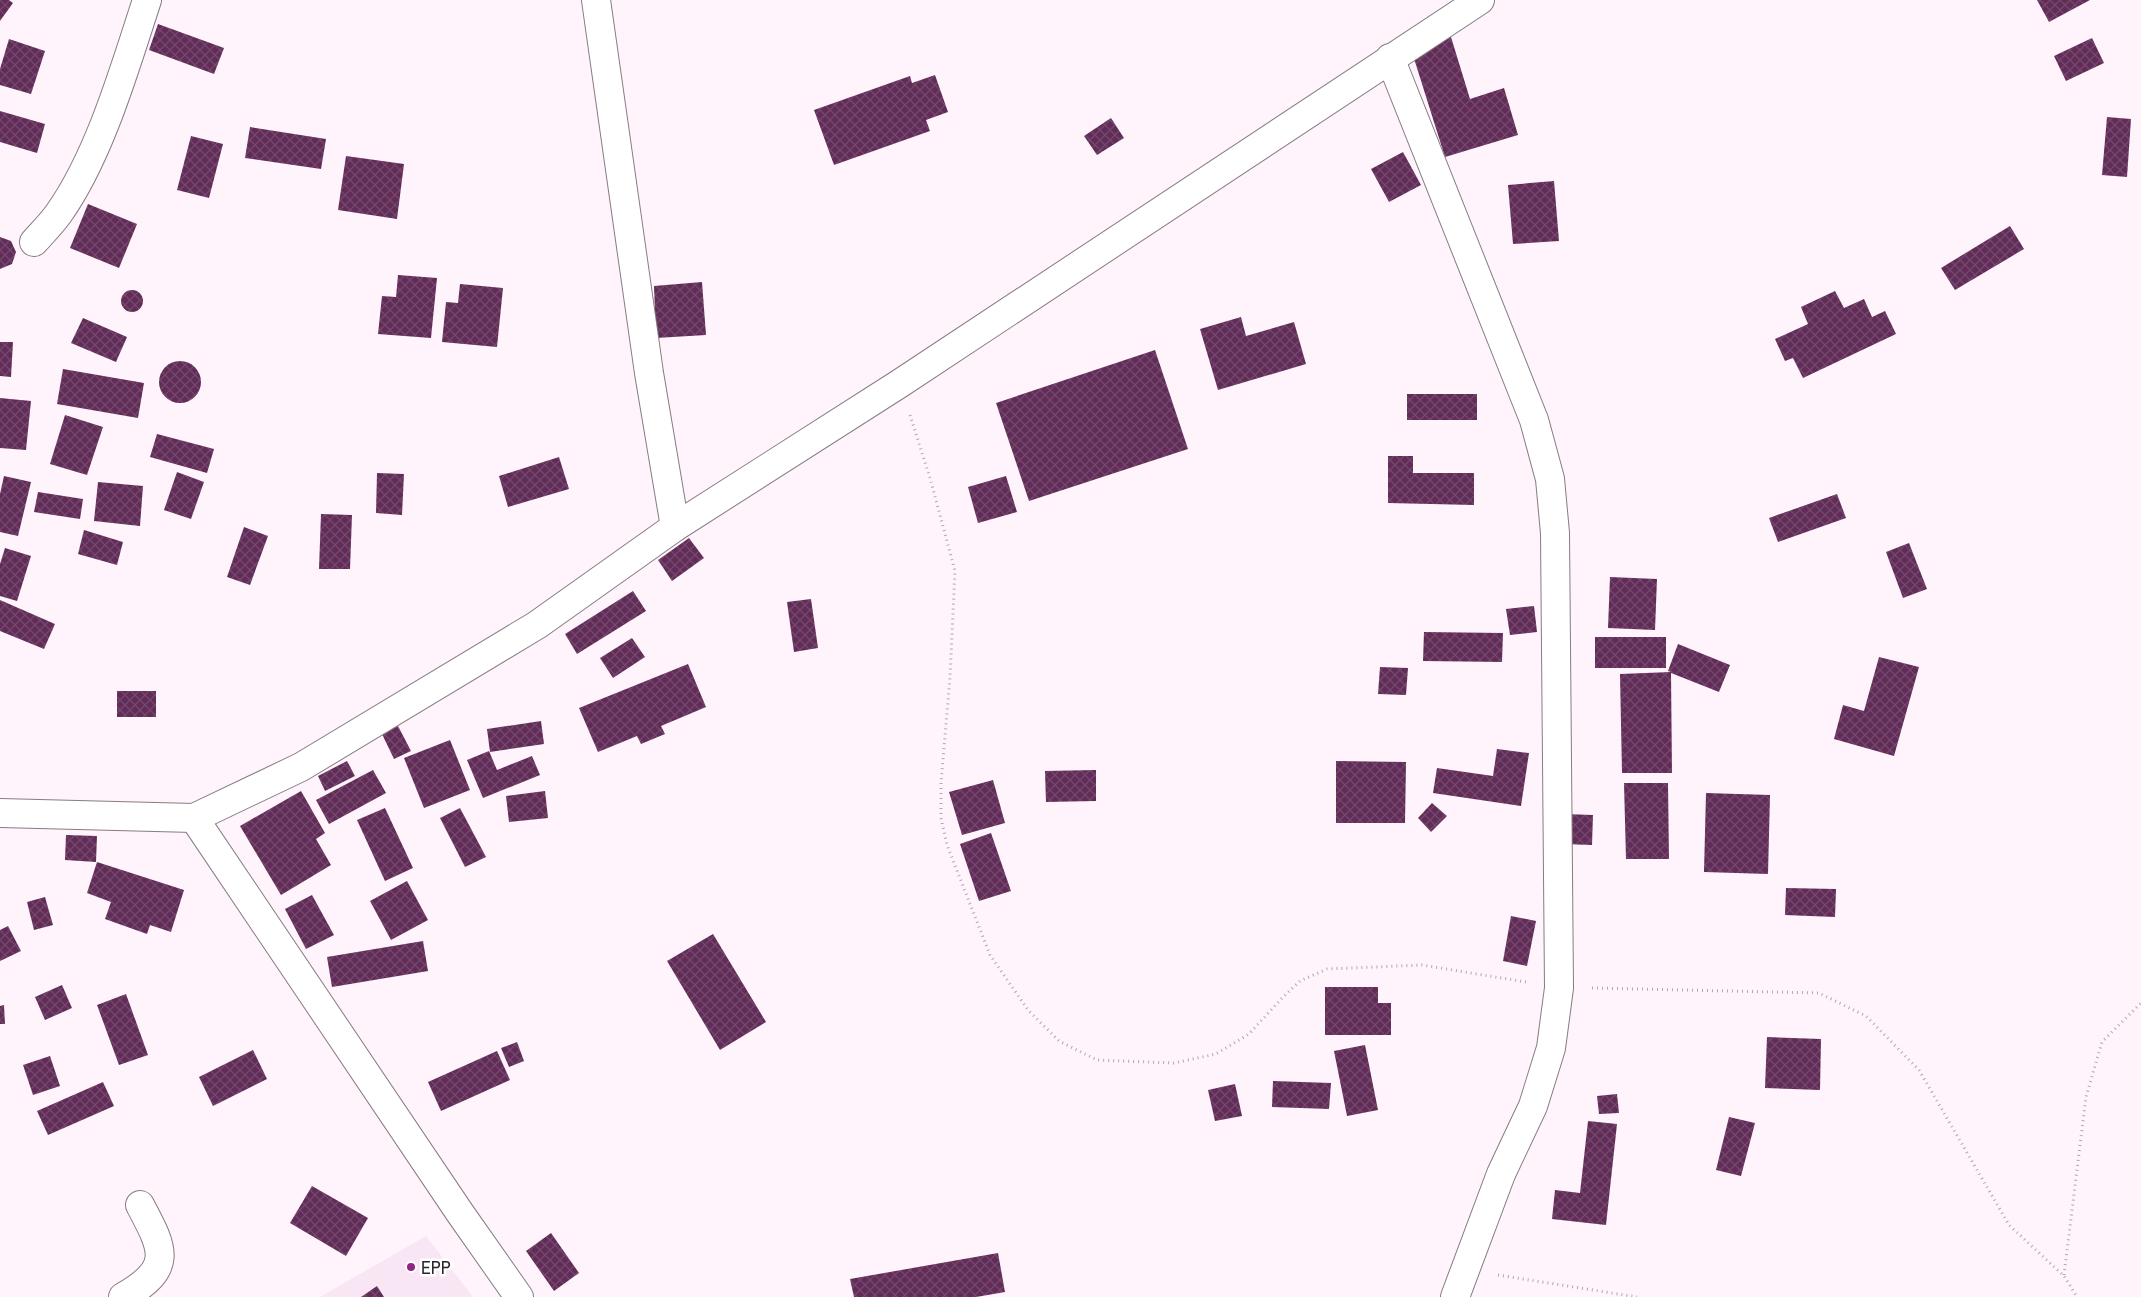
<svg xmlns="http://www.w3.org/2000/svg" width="2141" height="1297" font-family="'Archivo Narrow',sans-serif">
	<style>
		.built { fill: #f8e6f4 }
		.building { fill: url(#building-cross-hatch) }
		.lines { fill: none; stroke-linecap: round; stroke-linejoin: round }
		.minor-casing { stroke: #867c83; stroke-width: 30 }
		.path { stroke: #b1a8af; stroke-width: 3; stroke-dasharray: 1 4; stroke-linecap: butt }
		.minor { stroke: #fff; stroke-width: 28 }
		.poi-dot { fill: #942484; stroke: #fff; stroke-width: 2 }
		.labels { text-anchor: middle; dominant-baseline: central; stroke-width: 5; stroke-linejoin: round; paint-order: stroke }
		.poi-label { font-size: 18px; fill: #282427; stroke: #fff; text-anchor: start }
	</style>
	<defs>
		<pattern id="building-cross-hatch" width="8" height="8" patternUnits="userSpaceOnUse" patternTransform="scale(1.25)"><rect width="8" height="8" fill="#622c58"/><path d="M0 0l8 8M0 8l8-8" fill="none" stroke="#74496c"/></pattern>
	</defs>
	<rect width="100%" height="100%" fill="#fff3fc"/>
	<polygon class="built" points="426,1236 473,1297 320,1297"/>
	<g class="building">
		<polygon points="0,0 9,0 13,3 0,21"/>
		<polygon points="2037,0 2090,0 2049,22"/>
		<polygon points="158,24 224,48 214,74 149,50"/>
		<polygon points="1451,37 1470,99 1504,88 1518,135 1445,157 1411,49"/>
		<polygon points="2092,38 2104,63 2066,81 2054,56"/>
		<polygon points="9,39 45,51 31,94 0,85 0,69"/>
		<polygon points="935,75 948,112 926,120 930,131 834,165 814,110 910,76 912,83"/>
		<polygon points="0,111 45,124 37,153 0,142"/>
		<polygon points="2107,117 2131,119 2127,177 2102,175"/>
		<polygon points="1111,118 1124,138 1097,155 1084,136"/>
		<polygon points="250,127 326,139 321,169 245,158"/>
		<polygon points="191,136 223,144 209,198 177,190"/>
		<polygon points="1403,152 1421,185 1389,202 1371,169"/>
		<polygon points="346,156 404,164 397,219 338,210"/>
		<polygon points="1554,181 1559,241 1513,244 1508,185"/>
		<polygon points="88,204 137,224 119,268 70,248"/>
		<polygon points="2010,226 2024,249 1955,290 1941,268"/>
		<polygon points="0,237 11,241 16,252 12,264 0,269"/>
		<polygon points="398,275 437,278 431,338 378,334 382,296 396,297"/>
		<polygon points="702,282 706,335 656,338 654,286"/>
		<polygon points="460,284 503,288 497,347 442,342 446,302 458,303"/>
		<circle cx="132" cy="301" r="11"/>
		<polygon points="1835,291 1844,308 1864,299 1872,317 1885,311 1896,334 1803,378 1793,358 1785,361 1775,339 1808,324 1801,307"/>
		<polygon points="1241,317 1246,336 1294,322 1306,364 1218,390 1200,329"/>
		<polygon points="83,318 127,337 116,362 71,343"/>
		<polygon points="0,342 13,342 11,377 0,376"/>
		<polygon points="1155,350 1188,449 1029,501 996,403"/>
		<circle cx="180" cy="382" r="21"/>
		<polygon points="63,369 144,383 138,418 57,404"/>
		<rect x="1407" y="394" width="70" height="26"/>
		<polygon points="0,398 31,401 26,450 0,448"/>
		<polygon points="65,415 103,427 87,475 50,464"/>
		<polygon points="157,434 214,449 207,473 150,457"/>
		<polygon points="1388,456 1413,456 1413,473 1474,473 1474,505 1388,503"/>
		<polygon points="559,457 569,489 508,507 499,476"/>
		<polygon points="177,472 204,482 191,519 164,510"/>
		<polygon points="377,473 404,474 402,515 376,513"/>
		<polygon points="4,476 31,482 18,536 0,532 0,494"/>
		<polygon points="1006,476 1017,512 978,523 968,487"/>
		<polygon points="98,482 143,486 140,526 94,521"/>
		<polygon points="38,492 83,499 80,519 34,512"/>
		<polygon points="1837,494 1846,518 1778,542 1769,518"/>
		<polygon points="321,514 352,515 350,569 319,569"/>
		<polygon points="244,527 268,536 250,585 227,577"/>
		<polygon points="84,530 123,542 117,565 78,554"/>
		<polygon points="689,538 704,558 672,581 658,560"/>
		<polygon points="1909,543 1927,589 1903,598 1886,552"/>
		<polygon points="5,548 31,556 17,601 0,596 0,564"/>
		<polygon points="1610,577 1657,579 1655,630 1608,628"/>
		<polygon points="633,591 646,611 577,654 565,634"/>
		<polygon points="811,599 818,648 794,652 787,602"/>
		<polygon points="0,600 55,624 44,649 0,631"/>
		<polygon points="1534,606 1537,632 1510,635 1506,609"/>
		<polygon points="1424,632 1503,633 1502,662 1423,661"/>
		<rect x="1595" y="637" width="71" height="31"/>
		<polygon points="632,638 645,657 613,678 600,658"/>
		<polygon points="1678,644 1730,665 1719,692 1671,673 1672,773 1622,773 1620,674 1671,672 1668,671"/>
		<polygon points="1879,657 1919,667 1894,756 1834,739 1843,705 1864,711"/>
		<polygon points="688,664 706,707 661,726 665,734 641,744 637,736 598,752 579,708"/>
		<polygon points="1380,667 1408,668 1406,695 1378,694"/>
		<rect x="117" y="691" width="39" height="26"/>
		<polygon points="541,721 544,744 490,752 487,729"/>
		<polygon points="398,726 411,751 394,759 382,734"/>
		<polygon points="450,740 470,790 424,808 404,758"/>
		<polygon points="1497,749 1529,753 1521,806 1433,793 1437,768 1493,776"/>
		<polygon points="489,751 497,770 532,756 540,775 483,798 467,760"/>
		<polygon points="347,761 355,776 325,791 318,776"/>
		<polygon points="1336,761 1406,762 1405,823 1336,823"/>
		<polygon points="373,770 386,793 329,824 316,800"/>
		<polygon points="1096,770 1096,801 1046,802 1045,771"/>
		<polygon points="993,780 1005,823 962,835 949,792"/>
		<polygon points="1624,783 1668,783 1669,859 1626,859"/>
		<polygon points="301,791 325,833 316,839 331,865 281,895 240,826"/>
		<polygon points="545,791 548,818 509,822 506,796"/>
		<polygon points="1706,793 1770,795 1768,874 1704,872"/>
		<polygon points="1432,803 1447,816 1431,832 1418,818"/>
		<polygon points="385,808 413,868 385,881 357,820"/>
		<polygon points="460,808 486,857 465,867 440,818"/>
		<polygon points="1564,814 1593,815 1592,845 1563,844"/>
		<polygon points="991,833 1011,891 979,901 960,844"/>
		<polygon points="66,835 97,836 96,862 65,860"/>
		<polygon points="97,862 184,890 171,932 150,925 147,934 105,919 111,902 87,893"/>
		<polygon points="407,881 428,920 391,940 370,901"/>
		<polygon points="1786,888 1836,889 1835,917 1785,915"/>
		<polygon points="312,895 334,935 306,949 285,909"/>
		<polygon points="45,897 53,925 34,930 27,902"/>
		<polygon points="1511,916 1536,921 1527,966 1503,961"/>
		<polygon points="8,926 21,951 0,961 0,930"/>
		<polygon points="713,934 766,1022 720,1050 667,961"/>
		<polygon points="423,941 428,971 332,987 327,957"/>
		<polygon points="62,985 72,1008 45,1020 35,997"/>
		<polygon points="1325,987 1378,987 1378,1003 1391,1003 1391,1035 1325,1035"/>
		<polygon points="126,994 148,1055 119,1065 97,1005"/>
		<polygon points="4,1005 5,1024 0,1024 0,1006"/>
		<polygon points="1767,1037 1821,1039 1820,1090 1765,1088"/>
		<polygon points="517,1042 524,1061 509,1067 501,1048"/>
		<polygon points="1365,1045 1378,1110 1347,1116 1334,1051"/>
		<polygon points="253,1050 267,1079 213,1106 199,1077"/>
		<polygon points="497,1051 510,1080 441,1111 428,1082"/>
		<polygon points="50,1056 60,1086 33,1095 23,1065"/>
		<polygon points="1273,1081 1331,1083 1329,1109 1272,1107"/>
		<polygon points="103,1082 114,1106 48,1135 37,1111"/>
		<polygon points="1235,1084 1242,1116 1215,1121 1208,1090"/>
		<polygon points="1617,1094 1619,1113 1599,1114 1597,1096"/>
		<polygon points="1729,1117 1755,1123 1741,1176 1716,1170"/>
		<polygon points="1588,1121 1617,1124 1606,1225 1552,1219 1555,1190 1580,1193"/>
		<polygon points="312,1186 368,1218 346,1256 290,1223"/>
		<polygon points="551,1233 579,1273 554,1291 526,1251"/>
		<polygon points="998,1253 1005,1292 976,1297 854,1297 850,1279"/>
		<polygon points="377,1286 384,1297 361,1297"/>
	</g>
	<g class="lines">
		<defs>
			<g id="minor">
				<polyline points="596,0 649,373 675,527"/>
				<polyline points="1390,58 1534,420 1550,479 1555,533 1559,988 1551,1048 1533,1106 1501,1174 1455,1297"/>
				<path d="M34,242C43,232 52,223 59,213C100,155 125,67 147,0"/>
				<polyline points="0,813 194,818 301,767 537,625 675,527 899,384 1480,0"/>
				<polyline points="194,818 460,1213 519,1297"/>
				<path d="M123,1297C174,1268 164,1250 140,1205"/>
			</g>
		</defs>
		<use href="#minor" class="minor-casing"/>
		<g class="path">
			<polyline points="910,415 930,478 955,571 950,677 941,783 941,818 947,845 990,955 1028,1010 1059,1041 1097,1060 1174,1063 1216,1054 1249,1034 1283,997 1300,981 1327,969 1422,965 1526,982"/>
			<polyline points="1592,988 1819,993 1866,1016 1919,1070 2009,1225 2064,1276 2077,1297"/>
			<polyline points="1498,1275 1637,1297"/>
			<polyline points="2064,1275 2086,1097 2102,1042 2141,1003"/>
		</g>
		<use href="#minor" class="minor"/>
	</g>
	<circle class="poi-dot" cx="411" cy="1267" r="5"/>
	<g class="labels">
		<g class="poi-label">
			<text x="421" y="1267">EPP</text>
		</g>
	</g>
</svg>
